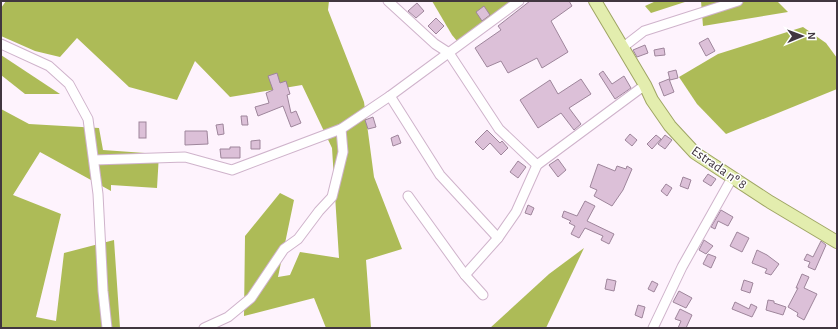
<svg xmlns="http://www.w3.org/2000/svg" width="838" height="329" font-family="'Alegreya Sans',sans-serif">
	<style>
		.forest { fill: #adbb57 }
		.building { fill: #dcc0d8; stroke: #9e859b }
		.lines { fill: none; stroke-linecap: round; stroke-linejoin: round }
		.minor-casing { stroke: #cfb3cb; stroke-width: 11 }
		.major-casing { stroke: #9fa564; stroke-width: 14 }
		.minor { stroke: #fff; stroke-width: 9 }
		.major { stroke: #e3edae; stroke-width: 12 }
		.labels { text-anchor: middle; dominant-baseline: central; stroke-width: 3; stroke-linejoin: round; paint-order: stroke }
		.street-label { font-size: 14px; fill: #413640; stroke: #fff }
	</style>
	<rect width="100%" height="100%" fill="#fef3fd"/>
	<g class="forest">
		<polygon points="6,1 329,1 328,10 364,102 374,177 402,249 366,260 371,328 326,328 314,298 244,316 245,236 280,193 294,200 278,277 290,275 300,252 339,258 332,148 302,85 230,97 195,61 177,100 129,87 77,38 60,57 35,51 1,36 1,8"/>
		<polygon points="432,1 523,1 462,47 452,35"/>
		<polygon points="656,1 688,1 651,13 645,6"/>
		<polygon points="701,1 777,1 788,12 703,26"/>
		<polygon points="803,27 826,43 837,58 837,89 726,134 697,104 679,77 718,54"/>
		<polygon points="1,55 60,94 25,94 1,75"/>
		<polygon points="1,109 29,124 99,128 103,150 159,154 157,188 111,185 111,191 40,152 13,195 61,214 36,317 56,321 64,253 114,240 120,328 1,328"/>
		<polygon points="584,248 546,328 490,328 549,274"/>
	</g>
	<g class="building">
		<polygon points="530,1 569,1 572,6 551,21 568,52 542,68 537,58 508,73 501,61 487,67 475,48 501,30 498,26"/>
		<polygon points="417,3 424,11 416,18 408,11"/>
		<polygon points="484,6 490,15 482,21 476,12"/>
		<polygon points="436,18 444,26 436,34 428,26"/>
		<polygon points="708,38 715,51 706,56 699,43"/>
		<polygon points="645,45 648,53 637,57 633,50"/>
		<polygon points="664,48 665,55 655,56 654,50"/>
		<polygon points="676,70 678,78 670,80 668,72"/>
		<polygon points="603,71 612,84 624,76 631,88 615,99 599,74"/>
		<polygon points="277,73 280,83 286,81 290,94 287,95 291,113 296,111 301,123 291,127 283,106 258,116 255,107 269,103 266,93 273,90 268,76"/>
		<polygon points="581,79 591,94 569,108 581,124 574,130 561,113 538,128 520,100 550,80 558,94"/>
		<polygon points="669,79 674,92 664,96 659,83"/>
		<polygon points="241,116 247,116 248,125 242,125"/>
		<polygon points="373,117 376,127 368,129 365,120"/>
		<rect x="139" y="122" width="7" height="16"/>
		<polygon points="223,124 224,134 218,135 216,125"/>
		<polygon points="487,130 500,143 502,141 508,148 501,155 490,143 483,150 475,142"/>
		<polygon points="185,131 207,131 208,144 185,145"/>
		<polygon points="630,134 637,140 632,146 625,140"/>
		<polygon points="398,135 401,143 393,146 391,138"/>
		<polygon points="656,135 661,139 652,149 647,144"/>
		<polygon points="665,135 672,140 665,149 658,144"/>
		<polygon points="260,140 260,149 251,149 251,141"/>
		<polygon points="230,147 240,147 240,158 221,158 220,149 230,149"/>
		<polygon points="558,159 566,170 558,177 549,165"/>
		<polygon points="518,161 526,167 518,178 510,172"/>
		<polygon points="598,164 615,171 617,166 626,169 627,166 632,169 623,190 612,206 594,196 597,190 590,187"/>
		<polygon points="708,174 716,179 711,186 703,181"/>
		<polygon points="683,177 691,180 688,189 680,186"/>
		<polygon points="666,184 672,188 667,196 661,191"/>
		<polygon points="585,201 595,206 587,221 614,234 609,244 601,240 603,236 585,228 579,238 571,234 575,226 569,223 571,221 562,217 564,211 577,216"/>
		<polygon points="528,205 534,208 531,215 525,213"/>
		<polygon points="721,210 733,217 728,226 718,221 715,229 711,227"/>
		<polygon points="737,232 749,238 742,252 730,246"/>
		<polygon points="704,240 713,246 706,254 699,250"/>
		<polygon points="821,241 826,245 815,270 808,267 810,262 804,260 807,254 813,257"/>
		<polygon points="757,250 767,255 779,264 771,275 765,273 767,269 752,263"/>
		<polygon points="708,254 716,257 711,268 703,264"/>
		<polygon points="802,274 809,277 804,288 817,294 804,320 797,316 798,313 788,307 798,288 796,288"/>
		<polygon points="607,279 616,281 614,291 605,289"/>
		<polygon points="744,280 753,283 750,293 741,290"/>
		<polygon points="652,281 658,284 654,292 648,289"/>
		<polygon points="679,291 692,298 686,308 673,302"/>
		<polygon points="768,300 774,301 774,303 786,307 783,315 766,310"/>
		<polygon points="735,302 749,309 751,304 757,307 752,317 732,309"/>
		<polygon points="638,305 645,307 642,318 635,315"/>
		<polygon points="680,309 692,315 686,328 678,328 681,321 675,319"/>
	</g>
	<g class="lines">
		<defs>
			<g id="minor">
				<polyline points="388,1 435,44 449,53 499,129 537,165"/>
				<polyline points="1,44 49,66 69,84 88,119 98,194 103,291 107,328"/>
				<polyline points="622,48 644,31 738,1"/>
				<polyline points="390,96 440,175 498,238"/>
				<polyline points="94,160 185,157 232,170 341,129 390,96 519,1"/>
				<polyline points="408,196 465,275 483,295"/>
				<polyline points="465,275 498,238 516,212 537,165 645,85"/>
				<polyline points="204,328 228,317 251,298 284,249 298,239 319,211 332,197 343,152 341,129"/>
				<polyline points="653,328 682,267 732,178"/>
			</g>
			<polyline id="major" points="595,1 645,85 652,100 670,126 695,153 770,202 837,242"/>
		</defs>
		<use href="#minor" class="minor-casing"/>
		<use href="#major" class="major-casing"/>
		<use href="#minor" class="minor"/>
		<use href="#major" class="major"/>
	</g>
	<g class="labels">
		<g class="street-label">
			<text transform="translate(719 168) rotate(35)">Estrada nº 8</text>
		</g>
	</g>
	<rect width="838" height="329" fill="none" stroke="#413640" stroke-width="4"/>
	<g transform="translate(802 36) rotate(89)" stroke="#ffffff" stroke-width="3" paint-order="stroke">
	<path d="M0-3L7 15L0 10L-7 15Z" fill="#413640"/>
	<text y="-6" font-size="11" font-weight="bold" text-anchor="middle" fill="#413640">N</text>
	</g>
</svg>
